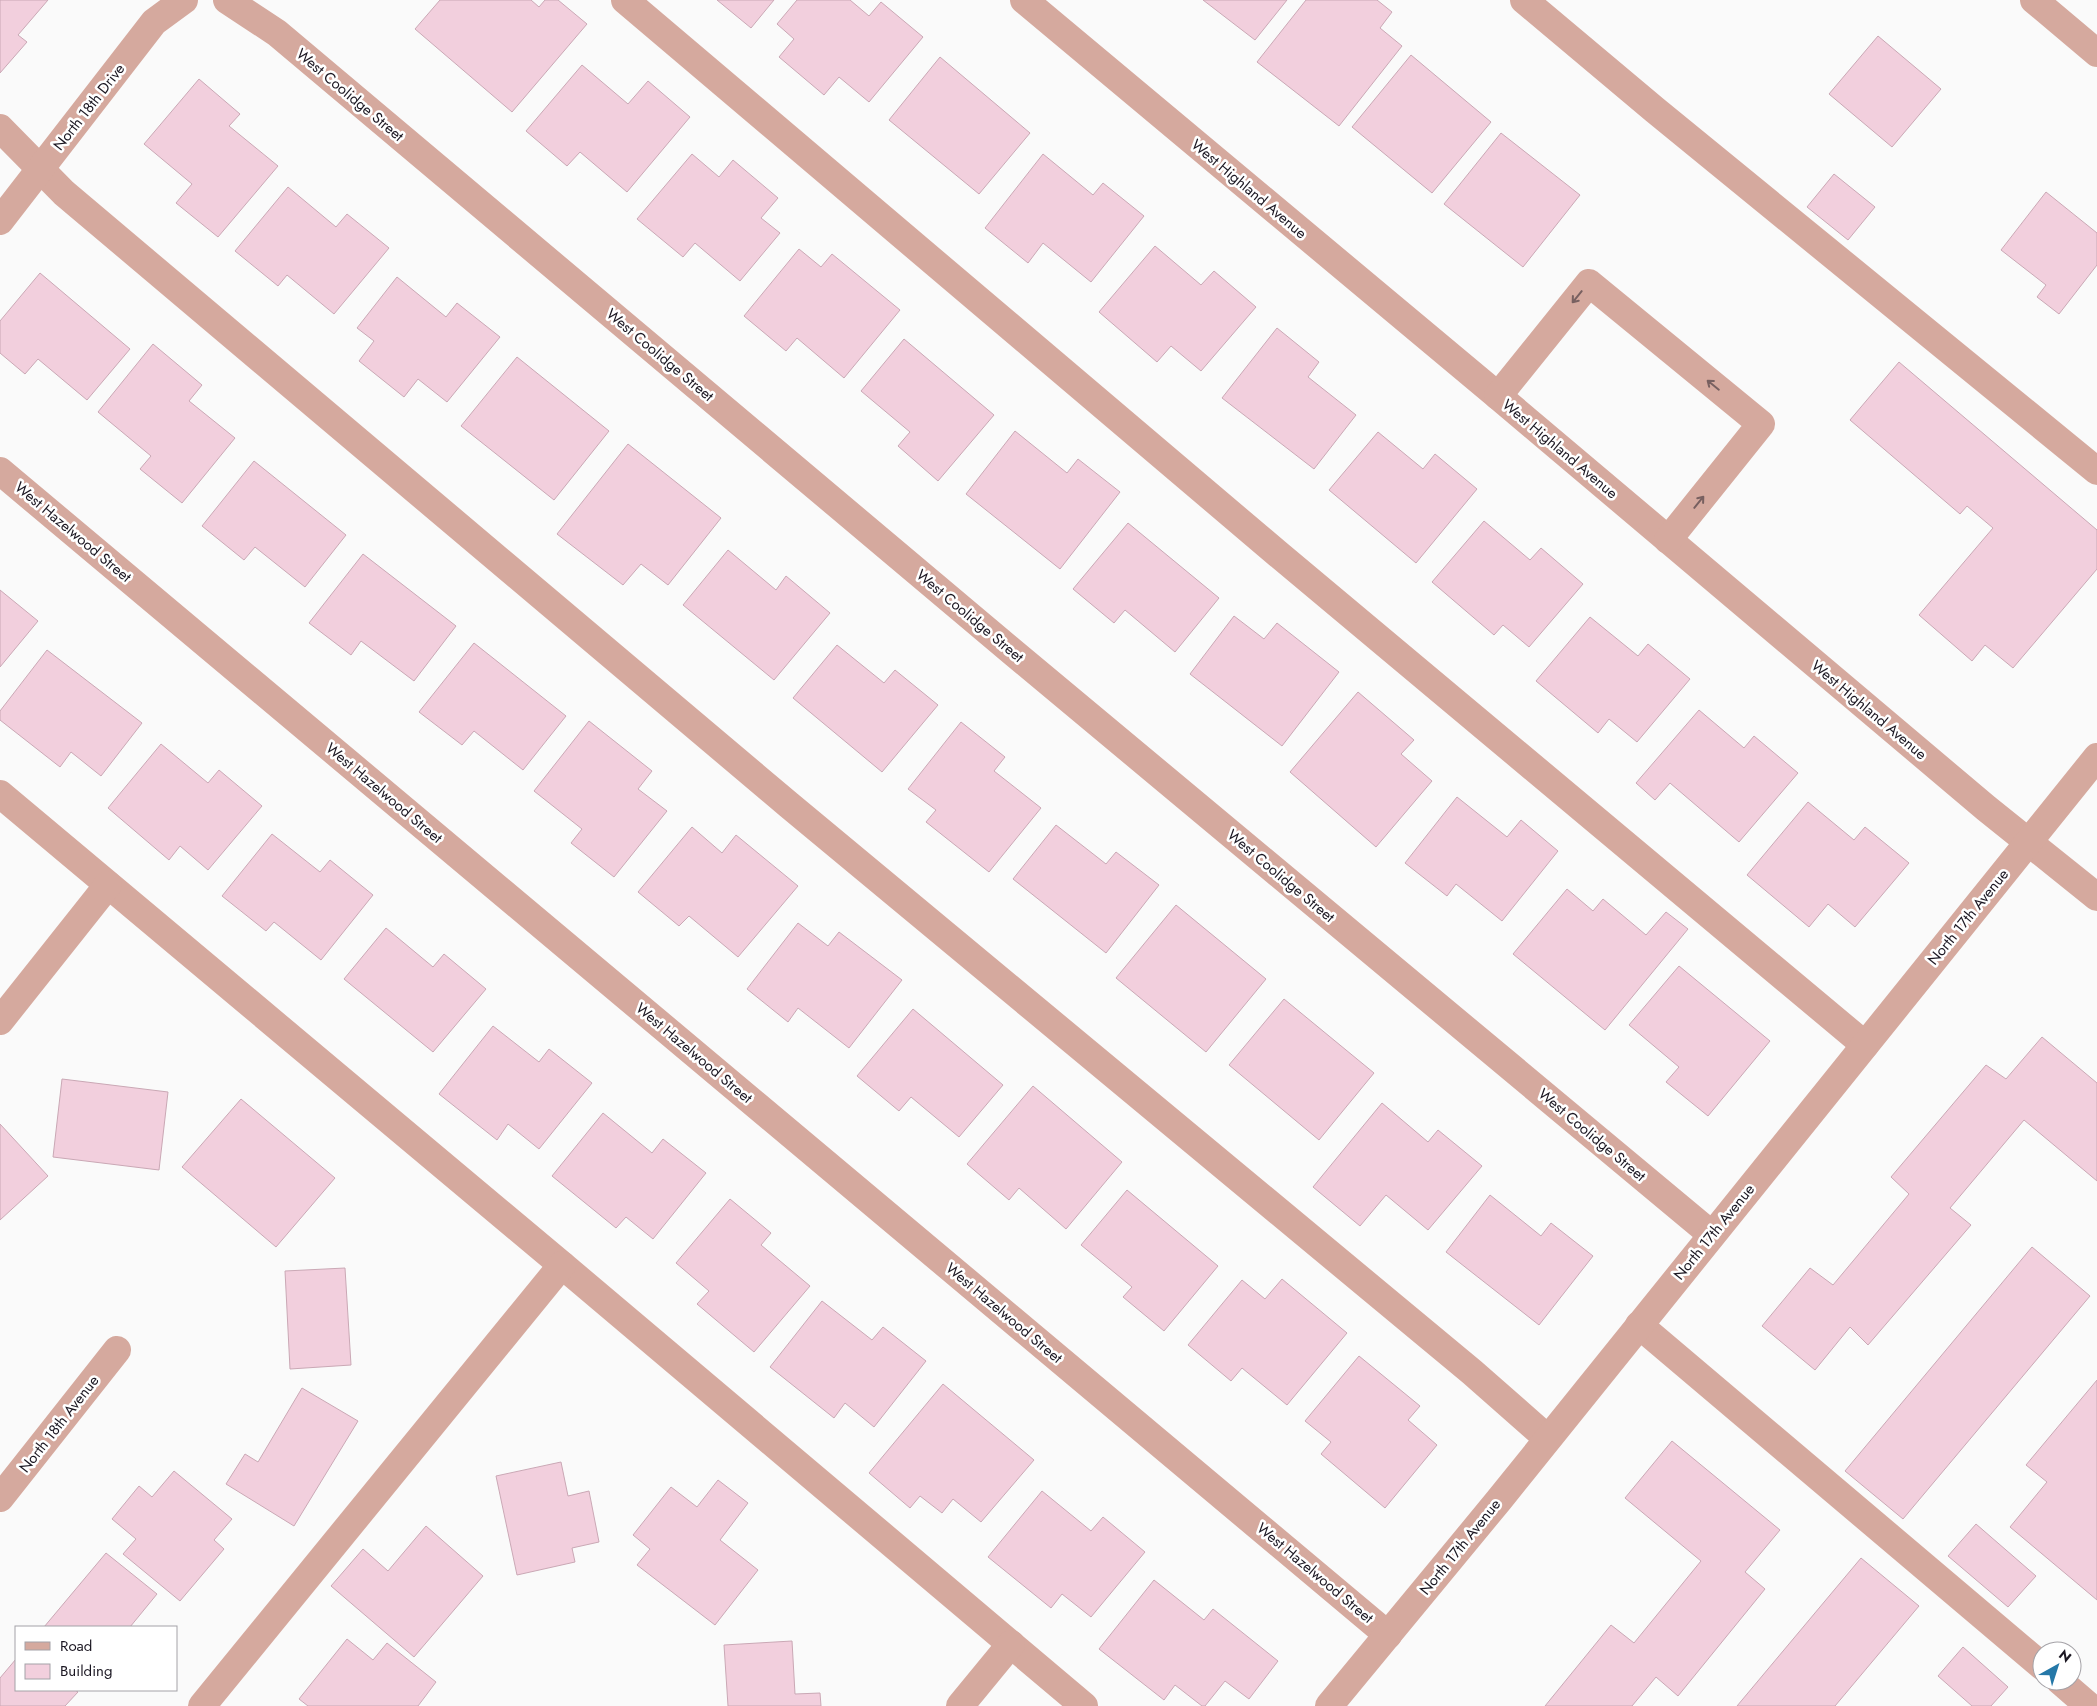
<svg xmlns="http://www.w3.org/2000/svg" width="2097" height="1706" font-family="Jost,sans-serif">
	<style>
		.building { fill: #f2cfdd; stroke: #caa8b5 }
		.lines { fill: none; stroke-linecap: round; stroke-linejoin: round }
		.minor { stroke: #d5a99e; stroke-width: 28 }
		.oneway { stroke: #786060 }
		.labels { text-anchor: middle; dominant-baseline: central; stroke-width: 5; stroke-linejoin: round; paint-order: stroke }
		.street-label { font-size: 15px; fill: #1b1722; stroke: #fff }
	</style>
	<rect width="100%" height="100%" fill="#fafafa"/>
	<g class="building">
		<polygon points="0,0 48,0 18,35 27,42 0,73"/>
		<polygon points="440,0 531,0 539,7 545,0 558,0 587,24 512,112 415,29"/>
		<polygon points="717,0 774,0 751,28"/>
		<polygon points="797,0 850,0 869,16 881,2 923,37 869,102 839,77 824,95 779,57 794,39 777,24"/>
		<polygon points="1203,0 1287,0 1255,40"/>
		<polygon points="1306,0 1377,0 1392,12 1380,28 1402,46 1339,126 1257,62"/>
		<polygon points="1878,36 1941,89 1892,147 1829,94"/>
		<polygon points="1411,55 1491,122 1432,193 1352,127"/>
		<polygon points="940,57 1030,133 979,194 889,120"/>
		<polygon points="582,65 628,104 648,81 690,117 627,192 580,152 567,166 526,131"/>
		<polygon points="199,79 240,114 229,126 278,166 218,237 176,203 192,184 144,144"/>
		<polygon points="1501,133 1580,195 1523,267 1444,204"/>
		<polygon points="692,154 719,177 733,160 778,198 761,218 780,233 740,281 695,243 683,257 637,219"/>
		<polygon points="1043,154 1093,195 1103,183 1144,216 1091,282 1043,243 1028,263 985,228"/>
		<polygon points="1834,174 1875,207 1848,240 1807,207"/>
		<polygon points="288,187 336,227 347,214 389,248 334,314 287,275 278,286 235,251"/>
		<polygon points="2046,192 2097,233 2097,265 2059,314 2037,297 2046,285 2001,250"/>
		<polygon points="1155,246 1201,285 1214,271 1256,307 1201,371 1171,346 1157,362 1099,312"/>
		<polygon points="799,249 821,267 832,254 900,310 844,378 797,338 786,351 744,316"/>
		<polygon points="40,273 130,349 87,400 38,359 25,374 0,353 0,321"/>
		<polygon points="397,277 446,317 457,303 500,337 447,402 418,379 404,397 359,361 374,341 357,328"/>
		<polygon points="1277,328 1319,362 1308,377 1356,415 1314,469 1222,398"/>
		<polygon points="904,339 994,415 938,481 898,446 910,432 861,391"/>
		<polygon points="153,344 202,385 189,401 235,438 182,503 140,469 151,456 98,412"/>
		<polygon points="517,357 609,431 554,500 461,426"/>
		<polygon points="1899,362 2097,530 2097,569 2013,668 1985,645 1972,661 1919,615 1993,528 1967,506 1960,514 1850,420"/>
		<polygon points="1015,431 1067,473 1078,459 1120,492 1060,569 966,494"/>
		<polygon points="1378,432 1423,469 1435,454 1477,489 1416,563 1329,490"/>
		<polygon points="628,444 721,518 668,585 641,564 623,585 557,534"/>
		<polygon points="254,461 346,535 305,587 255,547 244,560 202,526"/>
		<polygon points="1484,521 1530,560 1541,548 1583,584 1529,647 1503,625 1494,635 1432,582"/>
		<polygon points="1128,523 1219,598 1175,652 1125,610 1114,623 1073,589"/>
		<polygon points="728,550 776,590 786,576 830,613 774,680 683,605"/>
		<polygon points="363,554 456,626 414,681 361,641 351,655 309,623"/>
		<polygon points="0,590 38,621 0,667"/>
		<polygon points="1234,616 1264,639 1277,623 1339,672 1282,746 1190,674"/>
		<polygon points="1590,617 1638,656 1648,644 1690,679 1637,742 1609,719 1598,733 1536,681"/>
		<polygon points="474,643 566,716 523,770 474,731 462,745 419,712"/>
		<polygon points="837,645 884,683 895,670 938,705 882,772 793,698"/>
		<polygon points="47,650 142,723 101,776 71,752 60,767 0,720 0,711"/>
		<polygon points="1358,692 1414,740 1401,754 1432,781 1376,847 1290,772"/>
		<polygon points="1699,710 1744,748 1754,736 1798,773 1739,842 1670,783 1655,800 1636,783"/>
		<polygon points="589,721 652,771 638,789 667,811 614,877 571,843 582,829 534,791"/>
		<polygon points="961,722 1005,757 994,771 1041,808 989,872 926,822 936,810 908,789"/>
		<polygon points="161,744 208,783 219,770 262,806 208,870 180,846 169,860 108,808"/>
		<polygon points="1457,797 1507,837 1521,820 1558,851 1502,921 1456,884 1447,896 1405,863"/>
		<polygon points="1808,802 1854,840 1865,827 1909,863 1855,927 1828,904 1809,927 1747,875"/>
		<polygon points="1056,825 1106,864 1116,852 1159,885 1106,953 1013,879"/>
		<polygon points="692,827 722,853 736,835 798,886 738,957 689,916 679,926 638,892"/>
		<polygon points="272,834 320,872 330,860 373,895 321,960 274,922 266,931 222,896"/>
		<polygon points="1567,889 1593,911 1603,899 1646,935 1666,912 1688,929 1605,1030 1513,954"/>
		<polygon points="1176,905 1266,979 1206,1052 1116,978"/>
		<polygon points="798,923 828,946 839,932 902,980 849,1048 798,1008 788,1022 747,989"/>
		<polygon points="386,928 433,967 444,954 486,989 433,1052 344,979"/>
		<polygon points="1679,966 1770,1041 1708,1116 1666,1082 1679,1067 1629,1025"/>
		<polygon points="1284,999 1374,1073 1319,1140 1229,1065"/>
		<polygon points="913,1009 1003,1085 959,1137 911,1097 899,1111 857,1076"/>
		<polygon points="493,1026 539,1062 549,1049 592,1083 539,1149 508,1124 497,1140 439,1094"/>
		<polygon points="2042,1037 2097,1083 2097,1181 2024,1120 1950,1208 1971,1225 1868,1345 1850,1327 1815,1370 1762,1326 1810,1268 1833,1285 1909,1194 1891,1177 1986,1065 2006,1079"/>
		<polygon points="62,1079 168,1092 159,1170 53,1157"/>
		<polygon points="1033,1086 1122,1162 1066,1229 1019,1188 1009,1200 967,1164"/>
		<polygon points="241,1099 335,1178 276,1247 182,1167"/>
		<polygon points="1382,1103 1428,1142 1438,1130 1482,1166 1428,1230 1386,1195 1360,1226 1313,1187"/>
		<polygon points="603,1113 652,1153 663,1139 706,1173 653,1239 626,1217 616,1228 552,1176"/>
		<polygon points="0,1124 48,1176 0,1220"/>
		<polygon points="1127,1190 1218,1266 1164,1331 1123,1297 1132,1287 1081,1245"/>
		<polygon points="1490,1195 1541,1236 1551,1223 1593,1256 1539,1325 1446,1252"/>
		<polygon points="730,1199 771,1233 761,1245 810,1286 754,1352 697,1304 709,1291 676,1263"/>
		<polygon points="2032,1247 2090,1296 1903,1519 1845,1471"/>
		<polygon points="345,1268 351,1365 290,1369 285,1271"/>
		<polygon points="1282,1279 1347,1333 1287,1405 1242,1368 1231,1381 1188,1345 1242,1280 1265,1299"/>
		<polygon points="822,1301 872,1340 883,1327 926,1361 874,1427 845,1403 834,1418 770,1367"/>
		<polygon points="1359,1356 1420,1406 1408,1420 1437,1445 1385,1508 1321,1454 1331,1442 1305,1421"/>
		<polygon points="2097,1380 2097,1600 2010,1527 2047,1482 2026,1465"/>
		<polygon points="943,1384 1034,1460 981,1522 953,1499 942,1513 920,1496 910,1508 869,1473"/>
		<polygon points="302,1388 358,1421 294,1526 226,1484 245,1454 258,1462"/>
		<polygon points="1672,1441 1780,1530 1745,1572 1765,1589 1678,1696 1656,1677 1632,1706 1545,1706 1611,1625 1634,1643 1701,1561 1625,1498"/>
		<polygon points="561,1462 568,1496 589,1491 599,1542 572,1548 575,1562 517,1575 496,1476"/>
		<polygon points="174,1471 232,1519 214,1540 224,1549 180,1601 123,1554 136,1539 112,1519 139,1486 152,1497"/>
		<polygon points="718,1480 748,1503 720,1540 758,1570 715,1625 637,1565 650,1549 633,1535 671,1487 697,1507"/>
		<polygon points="1042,1491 1091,1531 1103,1517 1145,1552 1091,1617 1062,1594 1051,1608 988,1557"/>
		<polygon points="1976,1524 2036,1576 2008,1607 1948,1556"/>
		<polygon points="426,1526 483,1576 414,1657 331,1586 363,1549 388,1571"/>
		<polygon points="106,1553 157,1594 130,1627 44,1627"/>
		<polygon points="1861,1558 1919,1606 1835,1706 1737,1706"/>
		<polygon points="1154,1580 1204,1620 1213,1609 1278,1661 1249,1699 1225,1681 1205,1706 1202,1706 1175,1685 1164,1700 1099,1649"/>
		<polygon points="347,1639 373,1660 387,1643 436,1682 418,1706 308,1706 299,1699"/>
		<polygon points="792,1641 795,1694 820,1693 821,1706 728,1706 724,1645"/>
		<polygon points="1963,1647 2008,1687 1991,1706 1972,1706 1938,1676"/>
		<polygon points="16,1659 16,1690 75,1690 78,1692 65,1706 0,1706 0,1678"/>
	</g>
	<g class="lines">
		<g class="minor">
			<polyline points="227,0 277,33 1015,654 1711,1234"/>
			<polyline points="625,0 1278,554 1865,1045"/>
			<polyline points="1024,0 1498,396 1986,808 2097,897"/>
			<polyline points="1524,0 1655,110 2097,471"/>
			<polyline points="2034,0 2097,53"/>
			<polyline points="0,128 64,193 789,805 1472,1372 1547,1438"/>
			<polyline points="0,221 154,22 184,0"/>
			<polyline points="1498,396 1589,283 1761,424 1668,540"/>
			<polyline points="0,471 1388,1635"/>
			<polyline points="0,794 562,1265 1084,1706"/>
			<polyline points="0,1021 108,885"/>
			<polyline points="1639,1325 2042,1666"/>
			<polyline points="0,1498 117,1350"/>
			<polyline points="2060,1681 2089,1706"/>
			<polyline points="202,1706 562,1265"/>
			<polyline points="960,1706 1011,1644"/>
			<polyline points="1329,1706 1499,1500 2097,757"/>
		</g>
	</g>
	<defs><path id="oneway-shaft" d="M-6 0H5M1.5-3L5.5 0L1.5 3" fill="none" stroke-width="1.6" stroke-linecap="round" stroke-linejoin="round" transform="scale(1.25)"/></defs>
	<g class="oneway">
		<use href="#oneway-shaft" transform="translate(1577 297) rotate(129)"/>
		<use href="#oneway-shaft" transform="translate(1713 385) rotate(-141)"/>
		<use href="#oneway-shaft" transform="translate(1699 502) rotate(-51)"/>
	</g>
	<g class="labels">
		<g class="street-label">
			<text transform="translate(350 95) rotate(40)">West Coolidge Street</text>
			<text transform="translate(89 107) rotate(-52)">North 18th Drive</text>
			<text transform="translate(1249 189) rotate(40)">West Highland Avenue</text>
			<text transform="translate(660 355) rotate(40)">West Coolidge Street</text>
			<text transform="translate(1560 449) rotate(40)">West Highland Avenue</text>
			<text transform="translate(73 532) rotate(40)">West Hazelwood Street</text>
			<text transform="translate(970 616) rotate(40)">West Coolidge Street</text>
			<text transform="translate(1869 710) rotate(40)">West Highland Avenue</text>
			<text transform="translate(384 793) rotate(40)">West Hazelwood Street</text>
			<text transform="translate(1281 876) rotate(40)">West Coolidge Street</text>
			<text transform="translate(1968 917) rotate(-51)">North 17th Avenue</text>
			<text transform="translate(694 1053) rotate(40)">West Hazelwood Street</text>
			<text transform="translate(1592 1135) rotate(40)">West Coolidge Street</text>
			<text transform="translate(1714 1232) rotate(-51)">North 17th Avenue</text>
			<text transform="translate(1004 1313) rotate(40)">West Hazelwood Street</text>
			<text transform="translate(59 1424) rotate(-52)">North 18th Avenue</text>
			<text transform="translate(1460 1547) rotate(-51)">North 17th Avenue</text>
			<text transform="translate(1315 1573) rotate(40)">West Hazelwood Street</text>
		</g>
	</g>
	<rect x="15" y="1626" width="162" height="65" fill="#ffffff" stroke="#a4a2a7"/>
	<rect x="25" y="1642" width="25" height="8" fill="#d5a99e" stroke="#a4a2a7"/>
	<text x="60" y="1651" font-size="15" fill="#1b1722">Road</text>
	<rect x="25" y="1664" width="25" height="15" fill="#f2cfdd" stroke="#a4a2a7"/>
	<text x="60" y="1676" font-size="15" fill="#1b1722">Building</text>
	<g transform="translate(2057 1666) rotate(39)"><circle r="24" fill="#ffffff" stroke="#a4a2a7"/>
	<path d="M0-4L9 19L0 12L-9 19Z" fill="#2578a8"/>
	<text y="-8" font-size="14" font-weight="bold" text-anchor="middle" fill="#1b1722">N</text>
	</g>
</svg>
